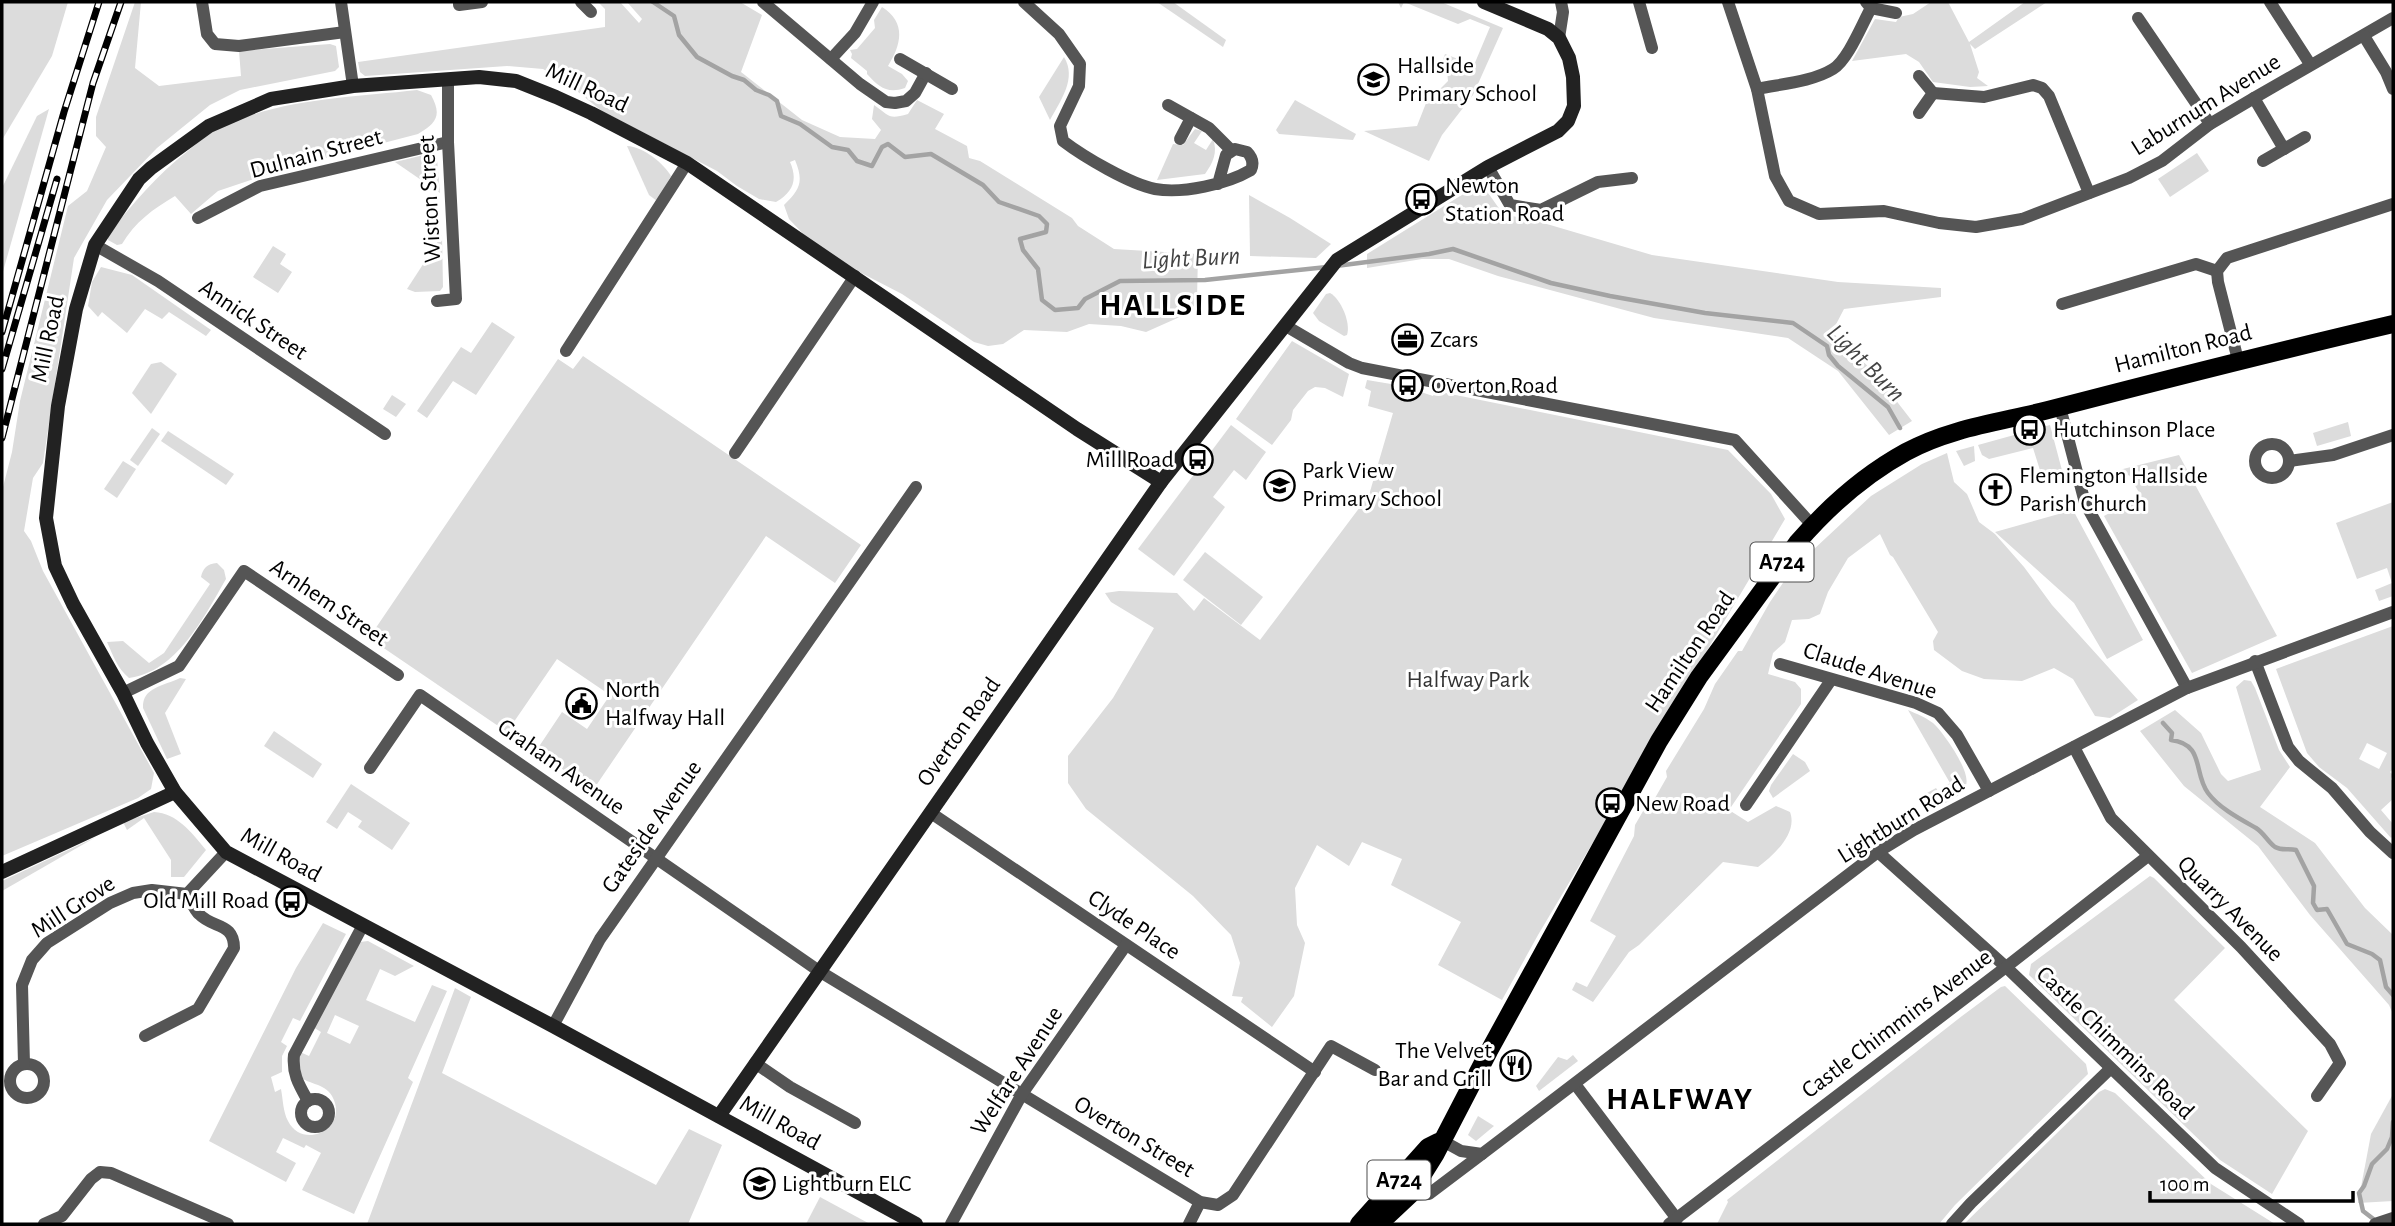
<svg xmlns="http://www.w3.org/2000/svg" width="2395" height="1226" font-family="'Alegreya Sans',sans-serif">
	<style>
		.green { fill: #dcdcdc; fill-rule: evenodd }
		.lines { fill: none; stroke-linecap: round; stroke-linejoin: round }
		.stream { stroke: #a3a3a3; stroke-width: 4.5 }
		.street { stroke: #555; stroke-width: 12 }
		.secondary { stroke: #222; stroke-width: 14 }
		.primary { stroke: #000; stroke-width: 18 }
		.rail-casing { stroke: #000; stroke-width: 7 }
		.rail { stroke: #fff; stroke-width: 4.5; stroke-dasharray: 13; stroke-linecap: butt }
		.labels { text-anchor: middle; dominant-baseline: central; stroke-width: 6; stroke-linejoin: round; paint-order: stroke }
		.shield { fill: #fff; stroke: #4c4c4c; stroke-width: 2 }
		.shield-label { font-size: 23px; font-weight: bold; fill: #000 }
		.poi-label { font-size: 24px; fill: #000; stroke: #fff; text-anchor: start }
		.street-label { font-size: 24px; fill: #000; stroke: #fff }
		.park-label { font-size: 24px; fill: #333; stroke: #fff }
		.water-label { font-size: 26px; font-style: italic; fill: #444; stroke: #fff }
		.district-label { font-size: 32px; font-weight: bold; letter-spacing: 2px; fill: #000; stroke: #fff }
	</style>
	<rect width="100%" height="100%" fill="#fff"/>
	<g class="green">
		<polygon points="2,2 68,2 52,56 2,140"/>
		<polygon points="135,2 141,2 135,68 159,86 241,76 239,51 330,44 336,46 339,67 335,71 240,90 210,105 157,148 107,200 74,258 43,463 33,478 24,531 31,541 43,571 154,773 151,789 138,798 2,856 2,491 12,452 20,401 68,206 87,191 106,147 96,136 96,117"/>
		<path d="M598,2H620L639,23L642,19L627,2H740L762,15L741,72L802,120L840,137L875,139L881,130L872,119L874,105C890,116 888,120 908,114L917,100L944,114L935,129L967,146L969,158L980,161L1072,218L1078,226L1114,249L1198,254L1197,299L1191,312L1146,332L1121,326L1089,324L1067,332L1024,330L1003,344L988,346L974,342L902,294L838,261L812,243L789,219L784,205C800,189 804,182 795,160L790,162C798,180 793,192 776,202L759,199L737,186L717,171L602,111L568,84L543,69L507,66L365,76L360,72L358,62L605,27V9Z"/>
		<polygon points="1157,2 1173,2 1226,40 1223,47"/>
		<polygon points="1398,2 1441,2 1503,28 1473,95 1442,135 1429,161 1364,131 1417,126 1432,88 1441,88 1448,81 1447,70 1441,65 1445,54 1474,65 1490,27 1470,19 1458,24 1404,2 1401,8"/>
		<polygon points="1931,2 1948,2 1969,42 2025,2 2047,2 1975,49 1970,44 1979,72 1977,78 1988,86 1970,87 1933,82 1919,62 1906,54 1852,61 1875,19 1896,22 1899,17 1913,14"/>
		<path d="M882,7C907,23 901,45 888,66L902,74L908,81L905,88C887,94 879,87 867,74V71L851,58L852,54L850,50L857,49L875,28L874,20Z"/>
		<path d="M1064,57C1077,78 1061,100 1050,120L1039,97Z"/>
		<path d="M417,90L431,95C442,115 437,123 418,134L280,170L218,191L191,214L175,196C153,209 135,222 122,244L117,245L108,240V235C133,203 157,175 189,150C195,145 202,138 210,133C273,98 348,98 417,90Z"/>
		<polygon points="1295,100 1356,134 1353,140 1279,134 1276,130"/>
		<polygon points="49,109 2,275 2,188 37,116"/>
		<path d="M1195,129L1202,131L1194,143L1206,150L1213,139C1218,152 1213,163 1205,174L1157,180L1173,144L1183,145Z"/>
		<path d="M627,146C644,147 663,163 671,176L657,201L649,195Z"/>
		<polygon points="2197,153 2209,171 2170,197 2158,179"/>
		<polygon points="428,154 437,159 440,193 395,162"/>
		<polygon points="1481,183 1503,214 1540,222 1652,255 1838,282 1941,288 1941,297 1844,309 1832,332 1874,372 1912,421 1889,435 1838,371 1788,338 1654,318 1498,276 1449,259 1422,259 1367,268 1367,254"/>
		<polygon points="1249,195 1290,218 1331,244 1316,258 1250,256"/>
		<polygon points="442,235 443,287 440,291 415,292 407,289"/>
		<polygon points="273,246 286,254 280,264 292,272 278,293 253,277"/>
		<polygon points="101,267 132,275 211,330 206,336 169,312 162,319 145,309 127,333 102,312 98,317 88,306 92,282"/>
		<path d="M1330,293C1341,299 1351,323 1347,335L1344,336L1319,321L1313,313L1326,294Z"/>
		<polygon points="492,322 515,337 476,395 453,381 427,418 417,411 461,347 471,353"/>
		<polygon points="1292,341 1349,374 1343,397 1325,388 1315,387 1308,391 1293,410 1291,420 1272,445 1236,419"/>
		<polygon points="583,356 861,545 835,583 766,536 593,790 536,751 562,712 587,729 610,695 557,659 507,732 369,638 558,359 573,369"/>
		<polygon points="161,362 177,374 151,414 132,393 151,364"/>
		<polygon points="1367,380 1403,386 1433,396 1436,391 1728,450 1771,494 1785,519 1538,935 1502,1000 1438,965 1461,922 1391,885 1402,859 1362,842 1349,866 1317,845 1295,888 1297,925 1305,943 1294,996 1272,1027 1241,1002 1243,997 1232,996 1240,963 1231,935 1193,896 1086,809 1068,783 1068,756 1113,698 1154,628 1111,602 1105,593 1119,591 1177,593 1194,611 1204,598 1260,640 1369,495 1393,413 1368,406 1371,391 1365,388"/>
		<polygon points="392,395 406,404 396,417 383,409"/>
		<polygon points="2348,422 2351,436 2317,446 2313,433"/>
		<polygon points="1231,425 1266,452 1246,480 1234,470 1213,497 1225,507 1174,576 1138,549"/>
		<polygon points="2050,425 2064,478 2044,483 2033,448 1989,459 1982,455 1978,445"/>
		<polygon points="152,428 160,434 138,466 130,460"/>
		<polygon points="168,431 234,474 226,485 161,441"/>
		<polygon points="1974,446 1975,461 1964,466 1956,451"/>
		<path d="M1947,453L1954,482L1967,494L1979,522L1995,534L2024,567L2052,605L2138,700L2110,718L2095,716L2073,679L2054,668L2022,681L1984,679L1962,671L1934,650L1933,641L1938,632L1893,557L1890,555L1880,534L1848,558L1828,592L1820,614L1809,619L1792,620L1785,642L1773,653L1768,674L1795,682L1801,689V704L1729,810L1748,822L1776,806L1790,812C1798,833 1774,855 1758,867L1723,862L1639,945L1629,952L1593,1002L1572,990L1576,982L1587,987L1616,936L1590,921L1634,836L1635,825L1646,806L1651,805L1667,777L1666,771L1704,709L1715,684L1738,651H1742L1770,602L1795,565L1805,561L1813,550L1871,496L1922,464Z"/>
		<polygon points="2179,455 2277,636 2192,673 2104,516 2141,496 2129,475 2123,478 2121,474 2118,476 2115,471"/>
		<polygon points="123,461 136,469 117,498 104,489"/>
		<polygon points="2393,502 2393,596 2379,601 2375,590 2392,583 2387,568 2357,579 2336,523"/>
		<polygon points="2073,510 2143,640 2107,659 2074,603 1995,532"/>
		<polygon points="1205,552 1263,597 1241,625 1183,580"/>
		<path d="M217,563L224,570L226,579C204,617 177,672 129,678C117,668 113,655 107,642L123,641L149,663L164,653L210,584L201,577C203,568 207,564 217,563Z"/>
		<path d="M2393,626V769L2390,772L2393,775L2391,779L2393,782V799L2381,810L2393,824V836L2391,838L2347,788L2319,767L2307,753L2276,669ZM2367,743L2387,753L2379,769L2359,759Z"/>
		<path d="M180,678L186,679L165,713L181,754L167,759L143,708C142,687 164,686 180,678Z"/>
		<polygon points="2244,680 2251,681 2255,688 2279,750 2290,767 2260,807 2315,843 2365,908 2393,935 2393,1014 2389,1005 2310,915 2258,846 2184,786 2140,731 2175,710 2201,733 2221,774 2228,781 2261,770 2236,687"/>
		<path d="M1908,710C1917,714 1925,717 1933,723C1943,732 1971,771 1966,785C1962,797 1946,802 1935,808L1927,793L1936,788L1938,791L1950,783Z"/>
		<polygon points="274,731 322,764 313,778 264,746"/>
		<polygon points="1793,754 1805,762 1810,771 1773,798 1769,791 1771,785"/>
		<polygon points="351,784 410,823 392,850 358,827 362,821 348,812 337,829 326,822"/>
		<path d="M154,812C177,813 192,833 206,850L184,877H171V860L144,818L127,830L123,822Z"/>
		<polygon points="96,837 2,891 2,881"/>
		<polygon points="2150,876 2154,878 2225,948 2174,1000 2308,1131 2272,1194 2220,1160 2029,975 2031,964"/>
		<path d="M323,923L346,934L300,1021L293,1018L281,1042L287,1046L282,1056V1072L271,1077L275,1092L281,1089C283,1099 283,1112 288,1121C303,1151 350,1128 332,1096C324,1082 306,1085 297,1074L300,1052L309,1056L321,1032L313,1027L360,942L368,941L414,966L395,976L380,969L366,1000L415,1022L432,985L447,991L408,1078L413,1082L354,1214L302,1190L321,1153L306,1145L304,1148L283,1138L276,1152L296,1163L286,1182L209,1141L296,968ZM335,1015L359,1026L350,1044L327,1033Z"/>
		<polygon points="2005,986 2086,1064 2088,1074 1955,1205 1939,1224 1717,1224 1728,1202 1727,1200 1962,1016 2001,987"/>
		<polygon points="455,988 471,997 442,1073 656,1185 689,1129 722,1145 688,1224 367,1224"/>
		<polygon points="1573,1055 1578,1061 1539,1091 1536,1086 1558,1057 1567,1060"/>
		<polygon points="2105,1089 2115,1093 2211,1184 2275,1224 1964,1224 2099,1092"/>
		<polygon points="2393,1094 2393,1201 2358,1203 2371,1134"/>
		<polygon points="1478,1116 1494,1126 1476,1141 1468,1135"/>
		<polygon points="820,1197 870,1224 806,1224"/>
	</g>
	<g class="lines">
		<g class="stream">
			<polyline points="653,2 674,16 679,35 697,57 732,76 744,80 756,90 769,95 777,101 781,116 800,124 832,147 848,150 857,161 872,166 882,147 888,144 905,157 931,154 983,185 999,202 1039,216 1047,224 1046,232 1020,239 1023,250 1038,269 1042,300 1055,310 1078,308 1085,299 1120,281 1205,280 1327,267"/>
			<polyline points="1336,266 1429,254 1453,249 1551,283 1610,296 1705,313 1793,323 1827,346 1829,355 1838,366 1888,407 1900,428"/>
			<path d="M2163,723L2172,733L2171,740C2205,744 2193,773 2208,793C2219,808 2240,819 2256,828C2264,833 2268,842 2275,847C2282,851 2289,848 2296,850L2314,886L2313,903L2317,910L2327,909L2347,944L2372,954L2380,960L2386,987L2393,995"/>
			<polyline points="2376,1221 2363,1211 2359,1193 2364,1186 2372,1164 2387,1149 2392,1137 2393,1122"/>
		</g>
		<g class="street">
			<polyline points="202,2 207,34 215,44 239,46 345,32"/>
			<polyline points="341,2 353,86"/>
			<polyline points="459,2 459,5 482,2"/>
			<polyline points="581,2 591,12"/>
			<polyline points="763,2 860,84 886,102 895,103 906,101 915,93 926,73"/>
			<path d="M1024,2L1059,34L1080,64L1079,86L1060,126L1063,141C1084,157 1130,184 1155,189C1183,194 1227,184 1251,170C1254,163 1252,157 1247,152L1235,149L1226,155L1218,184"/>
			<polyline points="1639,2 1652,48"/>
			<polyline points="1728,2 1757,89 1775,176 1789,201 1819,214 1884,211 1939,223 1976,227 2022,219 2129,178 2162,161 2210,124 2254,98 2393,18"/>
			<polyline points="1866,2 1871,8 1896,13"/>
			<polyline points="2270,2 2310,64"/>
			<polyline points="2138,18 2210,124"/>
			<polyline points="2364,36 2386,72 2393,89"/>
			<polyline points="1559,38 1563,12 1561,2"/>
			<polyline points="831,59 855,33 873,2"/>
			<polyline points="900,59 952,89"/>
			<path d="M1757,89C1780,84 1812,82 1833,69C1848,60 1862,24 1871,8"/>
			<polyline points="1933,93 1984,97 2033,85 2042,88 2049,96 2089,193"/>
			<polyline points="2254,98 2284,149"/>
			<polyline points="1168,105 1209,128 1231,150"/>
			<polyline points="1919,113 1933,93 1919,76"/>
			<polyline points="1180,139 1191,118"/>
			<polyline points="2263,161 2305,137"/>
			<polyline points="1488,167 1510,205 1541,210 1598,182 1632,178"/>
			<polyline points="198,218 260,186 448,142"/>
			<polyline points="95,245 158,281 385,434"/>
			<polyline points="437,301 456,299 448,142 448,79"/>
			<polyline points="2062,304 2196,264 2217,271"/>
			<polyline points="1286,326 1349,363 1362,368 1735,440 1812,525"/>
			<polyline points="566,351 687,163"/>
			<polyline points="2238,360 2218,282 2217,271 2227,258 2393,204"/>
			<polyline points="2060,407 2085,503 2187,688"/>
			<circle cx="2272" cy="461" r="17"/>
			<polyline points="735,453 855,276"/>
			<polyline points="2289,461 2333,455 2393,435"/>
			<polyline points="2255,661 2288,747 2299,761 2332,788 2370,832 2393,853"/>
			<polyline points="1780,664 1916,703 1938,713 1957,735 1989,791"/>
			<polyline points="123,693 179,666 244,571 398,675"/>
			<polyline points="2074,747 2111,818 2241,947 2330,1044 2340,1063 2317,1096"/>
			<polyline points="370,768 420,695 819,971 1200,1202 1218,1205 1233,1195 1331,1046 1375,1070"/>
			<polyline points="1746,805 1831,680"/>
			<polyline points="931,813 1315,1072"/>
			<polyline points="1878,852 2006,967 2215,1168 2299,1224"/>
			<polyline points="553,1026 600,939 916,487"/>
			<path d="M145,1036L198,1009L234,948C234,922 213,929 199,914C194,910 191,900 187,894"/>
			<polyline points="755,1063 790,1087 855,1123"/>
			<circle cx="27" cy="1081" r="17"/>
			<polyline points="24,1064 22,985 32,960 47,943 110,903 133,893 152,890 187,894 226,852"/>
			<polyline points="1575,1084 1677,1219"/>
			<circle cx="315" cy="1113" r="14"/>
			<path d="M308,1101C299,1085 292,1074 294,1055L363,925"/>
			<polyline points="1441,1140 1461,1151 1482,1154 1878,852 1914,830 2187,688 2393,612"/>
			<polyline points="1410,1195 1429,1194 1482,1154"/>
			<polyline points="44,1224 62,1216 91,1179 100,1172 111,1173 228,1224"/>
			<polyline points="951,1224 1022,1094 1126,945"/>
			<polyline points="1189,1224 1200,1202"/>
			<polyline points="1669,1224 2006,967 2148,856"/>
			<polyline points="1952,1224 1971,1203 2110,1069"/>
			<polyline points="2375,1224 2393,1218"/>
		</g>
		<g class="secondary">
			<polyline points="2,872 175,792"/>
			<polyline points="719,1116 1161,482 1337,260 1488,167 1558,131 1568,121 1574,106 1573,77 1569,58 1559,38 1548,29 1484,2"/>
			<polyline points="916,1224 553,1026 226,852 175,792 147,743 123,693 73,604 55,566 46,518 58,406 76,309 95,245 139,179 151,168 209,126 271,99 353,86 479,77 516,81 556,97 591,113 687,163 1077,429 1161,482"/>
		</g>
		<g class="primary">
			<polyline points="1359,1224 1428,1147 1438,1142"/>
			<path d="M1379,1224L1410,1195L1435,1155L1489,1051L1659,741L1699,677L1797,543C1829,506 1864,475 1906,452C1950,428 2001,422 2048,410C2163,380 2278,351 2393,324"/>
		</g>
		<defs>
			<g id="rail">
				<polyline points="2,332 64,112 99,2"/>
				<polyline points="2,369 57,179"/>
				<polyline points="2,438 93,83 121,2"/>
			</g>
		</defs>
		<use href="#rail" class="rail-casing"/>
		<use href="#rail" class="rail"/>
	</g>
	<defs>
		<symbol id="school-ring" viewBox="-11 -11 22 22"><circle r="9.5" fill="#fff" stroke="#000" stroke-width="1.5"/><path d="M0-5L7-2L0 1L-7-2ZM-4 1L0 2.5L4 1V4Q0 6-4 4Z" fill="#000"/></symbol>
		<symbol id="bus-ring" viewBox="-11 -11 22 22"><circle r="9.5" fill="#fff" stroke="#000" stroke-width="1.5"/><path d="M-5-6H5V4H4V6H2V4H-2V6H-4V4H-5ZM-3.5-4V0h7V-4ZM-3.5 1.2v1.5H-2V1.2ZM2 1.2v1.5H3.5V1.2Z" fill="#000"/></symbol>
		<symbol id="office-ring" viewBox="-11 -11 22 22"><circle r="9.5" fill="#fff" stroke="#000" stroke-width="1.5"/><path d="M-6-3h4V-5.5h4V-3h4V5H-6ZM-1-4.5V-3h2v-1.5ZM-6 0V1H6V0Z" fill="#000"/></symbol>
		<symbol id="church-ring" viewBox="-11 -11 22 22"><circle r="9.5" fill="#fff" stroke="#000" stroke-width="1.5"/><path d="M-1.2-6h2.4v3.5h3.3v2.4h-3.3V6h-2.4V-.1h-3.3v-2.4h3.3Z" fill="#000"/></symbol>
		<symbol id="civic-ring" viewBox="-11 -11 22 22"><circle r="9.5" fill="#fff" stroke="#000" stroke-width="1.5"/><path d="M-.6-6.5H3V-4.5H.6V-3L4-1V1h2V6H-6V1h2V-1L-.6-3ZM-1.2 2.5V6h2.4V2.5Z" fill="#000"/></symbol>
		<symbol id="restaurant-ring" viewBox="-11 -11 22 22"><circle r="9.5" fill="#fff" stroke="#000" stroke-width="1.5"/><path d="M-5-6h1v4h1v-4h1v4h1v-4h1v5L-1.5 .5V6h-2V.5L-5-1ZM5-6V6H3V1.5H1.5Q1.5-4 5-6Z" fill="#000"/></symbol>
	</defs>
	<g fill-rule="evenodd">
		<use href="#school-ring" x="1356" y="62" width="35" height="35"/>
		<use href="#bus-ring" x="1404" y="182" width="35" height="35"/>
		<use href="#office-ring" x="1390" y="322" width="35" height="35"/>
		<use href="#bus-ring" x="1390" y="368" width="35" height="35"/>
		<use href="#bus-ring" x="2012" y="412" width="35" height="35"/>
		<use href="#bus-ring" x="1180" y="442" width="35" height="35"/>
		<use href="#school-ring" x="1262" y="468" width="35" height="35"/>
		<use href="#church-ring" x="1978" y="472" width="35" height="35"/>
		<use href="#civic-ring" x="564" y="686" width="35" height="35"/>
		<use href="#bus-ring" x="1594" y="786" width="35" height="35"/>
		<use href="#bus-ring" x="274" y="884" width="35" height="35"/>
		<use href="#restaurant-ring" x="1498" y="1048" width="35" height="35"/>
		<use href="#school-ring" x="742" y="1166" width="35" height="35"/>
	</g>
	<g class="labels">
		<g class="shield">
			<rect x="1750.5" y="542.5" width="63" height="39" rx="5"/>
			<rect x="1367.5" y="1160.5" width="63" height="39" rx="5"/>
		</g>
		<g class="shield-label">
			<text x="1782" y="562">A724</text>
			<text x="1399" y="1180">A724</text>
		</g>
		<g class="poi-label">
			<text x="1397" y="66">Hallside<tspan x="1397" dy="28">Primary School</tspan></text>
			<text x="1445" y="186">Newton<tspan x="1445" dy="28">Station Road</tspan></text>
			<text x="1430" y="340">Zcars</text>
			<text x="1431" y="386">Overton Road</text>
			<text x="2053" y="430">Hutchinson Place</text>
			<text x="1174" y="460" text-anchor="end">Mill Road</text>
			<text x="1302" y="471">Park View<tspan x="1302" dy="28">Primary School</tspan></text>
			<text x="2019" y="476">Flemington Hallside<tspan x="2019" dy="28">Parish Church</tspan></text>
			<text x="605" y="690">North<tspan x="605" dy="28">Halfway Hall</tspan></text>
			<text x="1635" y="804">New Road</text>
			<text x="269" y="901" text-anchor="end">Old Mill Road</text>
			<text x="1492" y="1051" text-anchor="end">The Velvet<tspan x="1492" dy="28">Bar and Grill</tspan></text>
			<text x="782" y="1184">Lightburn ELC</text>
		</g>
		<g class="street-label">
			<text transform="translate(587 88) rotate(25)">Mill Road</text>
			<text transform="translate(2206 105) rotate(-32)">Laburnum Avenue</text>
			<text transform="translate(316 154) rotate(-15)">Dulnain Street</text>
			<text transform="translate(430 199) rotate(-93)">Wiston Street</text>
			<text transform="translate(253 320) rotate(34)">Annick Street</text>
			<text transform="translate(48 339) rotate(-78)">Mill Road</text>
			<text transform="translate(2183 349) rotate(-14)">Hamilton Road</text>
			<text transform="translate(329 603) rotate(34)">Arnhem Street</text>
			<text transform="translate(1690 652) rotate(-56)">Hamilton Road</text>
			<text transform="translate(1870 671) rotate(18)">Claude Avenue</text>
			<text transform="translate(959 732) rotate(-55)">Overton Road</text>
			<text transform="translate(561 767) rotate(35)">Graham Avenue</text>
			<text transform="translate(1901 820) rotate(-32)">Lightburn Road</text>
			<text transform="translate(652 827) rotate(-55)">Gateside Avenue</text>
			<text transform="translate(281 855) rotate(29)">Mill Road</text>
			<text transform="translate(73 907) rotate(-33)">Mill Grove</text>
			<text transform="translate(2230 909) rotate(45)">Quarry Avenue</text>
			<text transform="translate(1134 925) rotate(34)">Clyde Place</text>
			<text transform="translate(1897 1024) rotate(-37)">Castle Chimmins Avenue</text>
			<text transform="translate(2115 1043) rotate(44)">Castle Chimmins Road</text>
			<text transform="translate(1017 1071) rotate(-57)">Welfare Avenue</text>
			<text transform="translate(780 1123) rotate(29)">Mill Road</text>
			<text transform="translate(1134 1137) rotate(31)">Overton Street</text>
		</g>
		<g class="park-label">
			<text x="1468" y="680">Halfway Park</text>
		</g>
		<g class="water-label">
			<text transform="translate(1191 258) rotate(-3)">Light Burn</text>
			<text transform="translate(1866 363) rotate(45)">Light Burn</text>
		</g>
		<g class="district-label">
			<text x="1173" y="305">HALLSIDE</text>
			<text x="1680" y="1099">HALFWAY</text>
		</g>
	</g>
	<rect width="2395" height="1226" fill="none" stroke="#000000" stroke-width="7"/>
	<path d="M2150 1191v10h203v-10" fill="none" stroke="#000000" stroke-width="3.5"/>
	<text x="2160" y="1191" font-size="21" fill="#000000" stroke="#ffffff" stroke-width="5" paint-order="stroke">100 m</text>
</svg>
